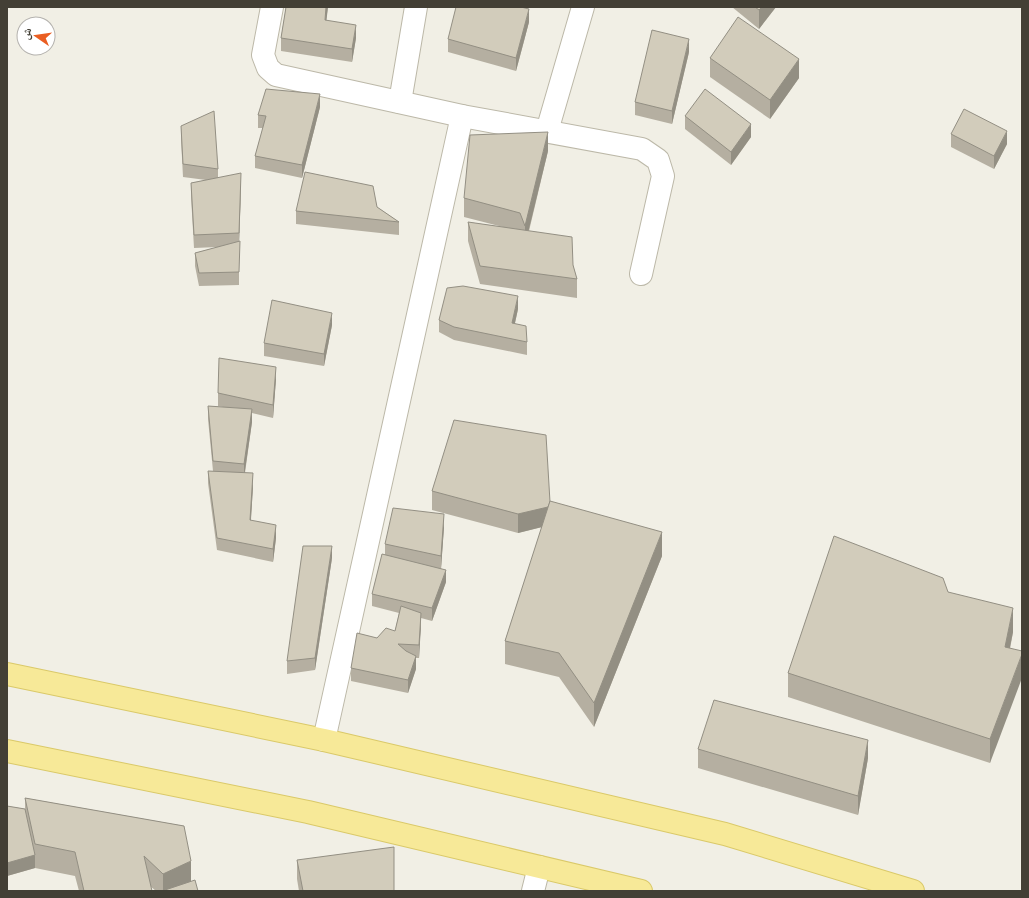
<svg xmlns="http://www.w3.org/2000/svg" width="1029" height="898" font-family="'Roboto Condensed','Noto Naskh Arabic',sans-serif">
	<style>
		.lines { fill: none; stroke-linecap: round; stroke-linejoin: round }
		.street-casing { stroke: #bcb8a8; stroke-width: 24 }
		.primary-casing { stroke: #dac969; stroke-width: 24 }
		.street { stroke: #fff; stroke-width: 22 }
		.primary { stroke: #f7e998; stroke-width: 22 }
		.wall { fill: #b5afa1 }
		.shaded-wall { fill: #938f83 }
		.building { fill: #d2ccbb; stroke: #938f83 }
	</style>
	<rect width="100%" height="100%" fill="#f1efe5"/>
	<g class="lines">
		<defs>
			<g id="street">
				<polyline points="272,7 263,55 268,68 276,75 462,116 642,149 658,160 663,176 641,274"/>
				<polyline points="400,102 416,7"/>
				<polyline points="547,131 583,7"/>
				<polyline points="324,740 462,116"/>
				<polyline points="533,891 539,867"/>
			</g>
			<g id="primary">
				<polyline points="7,674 324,740 725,834 913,891"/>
				<polyline points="7,751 308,812 641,891"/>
			</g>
		</defs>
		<use href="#street" class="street-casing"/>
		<use href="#primary" class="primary-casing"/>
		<use href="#street" class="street"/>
		<use href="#primary" class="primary"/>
	</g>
	<g class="wall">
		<polygon points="286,7 328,7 326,20 356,38 352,62 281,51 281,38"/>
		<polygon points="732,7 776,7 759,29"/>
		<polygon points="529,22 516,71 448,52 448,39"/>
		<polygon points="689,52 672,124 635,115 635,102"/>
		<polygon points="710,58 799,78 770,119 710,77"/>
		<polygon points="320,107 302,178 255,168 255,156 263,128 258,128 258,115"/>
		<polygon points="685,116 751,137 731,165 685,129"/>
		<polygon points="181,126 218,169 218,178 241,186 239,241 239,285 199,286 195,266 195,253 218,247 194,248 191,196 191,183 206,180 183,177 181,139"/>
		<polygon points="951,134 1007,144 994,169 951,147"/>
		<polygon points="548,151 529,231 573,265 577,279 577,298 480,284 468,241 468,222 503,227 464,217 464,198"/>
		<polygon points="377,207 399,222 399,235 296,224 296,211"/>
		<polygon points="518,309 515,323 527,342 527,355 454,340 439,332 439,320"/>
		<polygon points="332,325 324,366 264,356 264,343"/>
		<polygon points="276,379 273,418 252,413 252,422 245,473 253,486 251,520 276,538 273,562 217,550 208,483 208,471 213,471 208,419 208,406 223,407 218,406 218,393"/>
		<polygon points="432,491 550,502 662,556 594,727 559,677 505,664 505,641 542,527 518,533 432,510"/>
		<polygon points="444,527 441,568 446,582 432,621 421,618 419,658 416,658 416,669 408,693 351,681 351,668 377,638 395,631 399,613 372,606 372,594 385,555 385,544"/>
		<polygon points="332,558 315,670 287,674 287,661"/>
		<polygon points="948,592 1013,632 990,763 788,697 788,673"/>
		<polygon points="698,749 868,758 858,815 698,768"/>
		<polygon points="25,798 184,826 191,881 198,891 156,891 150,886 152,891 79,891 75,876 35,868 7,876 7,806 25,809"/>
		<polygon points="297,860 394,891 299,891 297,879"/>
	</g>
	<g class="shaded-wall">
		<polygon points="326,7 328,7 325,33 325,20"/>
		<polygon points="762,7 776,7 759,29 759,10"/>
		<polygon points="529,9 529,22 516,71 516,58"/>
		<polygon points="356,25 356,38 352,62 352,49"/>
		<polygon points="689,39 689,52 672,124 672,111"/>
		<polygon points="799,59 799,78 770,119 770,100"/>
		<polygon points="320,94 320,107 302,178 302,165"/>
		<polygon points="751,124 751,137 731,165 731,152"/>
		<polygon points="1007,131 1007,144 994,169 994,156"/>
		<polygon points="548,132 548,151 525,245 525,226"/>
		<polygon points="241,173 241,186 239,246 239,233"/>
		<polygon points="518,296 518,309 512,336 512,323"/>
		<polygon points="332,313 332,325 324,366 324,354"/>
		<polygon points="276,367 276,379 273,418 273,405"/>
		<polygon points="252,409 252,422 244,477 244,464"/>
		<polygon points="253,473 253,486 250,533 250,520"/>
		<polygon points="550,506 550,525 518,533 518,514"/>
		<polygon points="444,514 444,527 441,569 441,556"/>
		<polygon points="276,525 276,538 273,562 273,549"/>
		<polygon points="662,532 662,556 594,727 594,703"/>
		<polygon points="332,546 332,558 315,670 315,658"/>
		<polygon points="446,570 446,582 432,621 432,608"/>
		<polygon points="1013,608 1013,632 1005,671 1005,647"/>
		<polygon points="421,613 421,626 419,658 419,645"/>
		<polygon points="1022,654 1022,678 990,763 990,739"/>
		<polygon points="416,656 416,669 408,693 408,680"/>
		<polygon points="868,740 868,758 858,815 858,796"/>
		<polygon points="35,855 35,868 7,876 7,863"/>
		<polygon points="191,861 191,885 163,891 163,874"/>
	</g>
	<g class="building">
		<polygon points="286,7 326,7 325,20 356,25 352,49 281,38"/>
		<polygon points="456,7 521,7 529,9 516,58 448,39"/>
		<polygon points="755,7 762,7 759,10"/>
		<polygon points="738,17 799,59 770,100 710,58"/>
		<polygon points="652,30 689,39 672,111 635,102"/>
		<polygon points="266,89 320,94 302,165 255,156 266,116 258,115"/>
		<polygon points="705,89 751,124 731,152 685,116"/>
		<polygon points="964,109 1007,131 994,156 951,134"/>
		<polygon points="214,111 218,169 183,164 181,126"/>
		<polygon points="548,132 525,226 520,213 464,198 470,135"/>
		<polygon points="305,172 373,186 377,207 399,222 296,211"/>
		<polygon points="241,173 239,233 194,235 191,183"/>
		<polygon points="468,222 572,237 573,265 577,279 480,266"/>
		<polygon points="240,241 239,272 199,273 195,253"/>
		<polygon points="463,286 518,296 512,323 526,326 527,342 454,327 439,320 447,288"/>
		<polygon points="272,300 332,313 324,354 264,343"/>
		<polygon points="219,358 276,367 273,405 218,393"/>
		<polygon points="208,406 252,409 244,464 213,461"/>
		<polygon points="454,420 546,435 550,502 548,507 518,514 432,491"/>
		<polygon points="208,471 253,473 250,520 276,525 273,549 217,538"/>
		<polygon points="550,501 662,532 594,703 559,653 505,641"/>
		<polygon points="393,508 444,514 441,556 385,544"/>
		<polygon points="834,536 943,578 948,592 1013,608 1005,647 1022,651 1022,654 990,739 788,673"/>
		<polygon points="303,546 332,546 315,658 287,661"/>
		<polygon points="382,554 446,570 432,608 372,594"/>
		<polygon points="401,606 421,613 419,645 398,644 406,651 416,656 408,680 351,668 357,633 377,638 386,628 395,631"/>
		<polygon points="714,700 868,740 858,796 698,749"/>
		<polygon points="25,798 184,826 191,861 163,874 144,856 152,891 84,891 75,852 35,844"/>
		<polygon points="7,806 25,809 35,855 7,863"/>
		<polygon points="394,847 394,891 303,891 297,860"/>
		<polygon points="195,880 198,891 162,891"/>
	</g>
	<rect width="1029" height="898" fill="none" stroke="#433f35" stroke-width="16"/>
	<g transform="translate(36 36) rotate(283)"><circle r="19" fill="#ffffff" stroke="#b4b2ae"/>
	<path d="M0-3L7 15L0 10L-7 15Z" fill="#ea5e22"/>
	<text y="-6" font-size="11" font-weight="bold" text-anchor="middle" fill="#433f35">ش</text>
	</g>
</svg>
